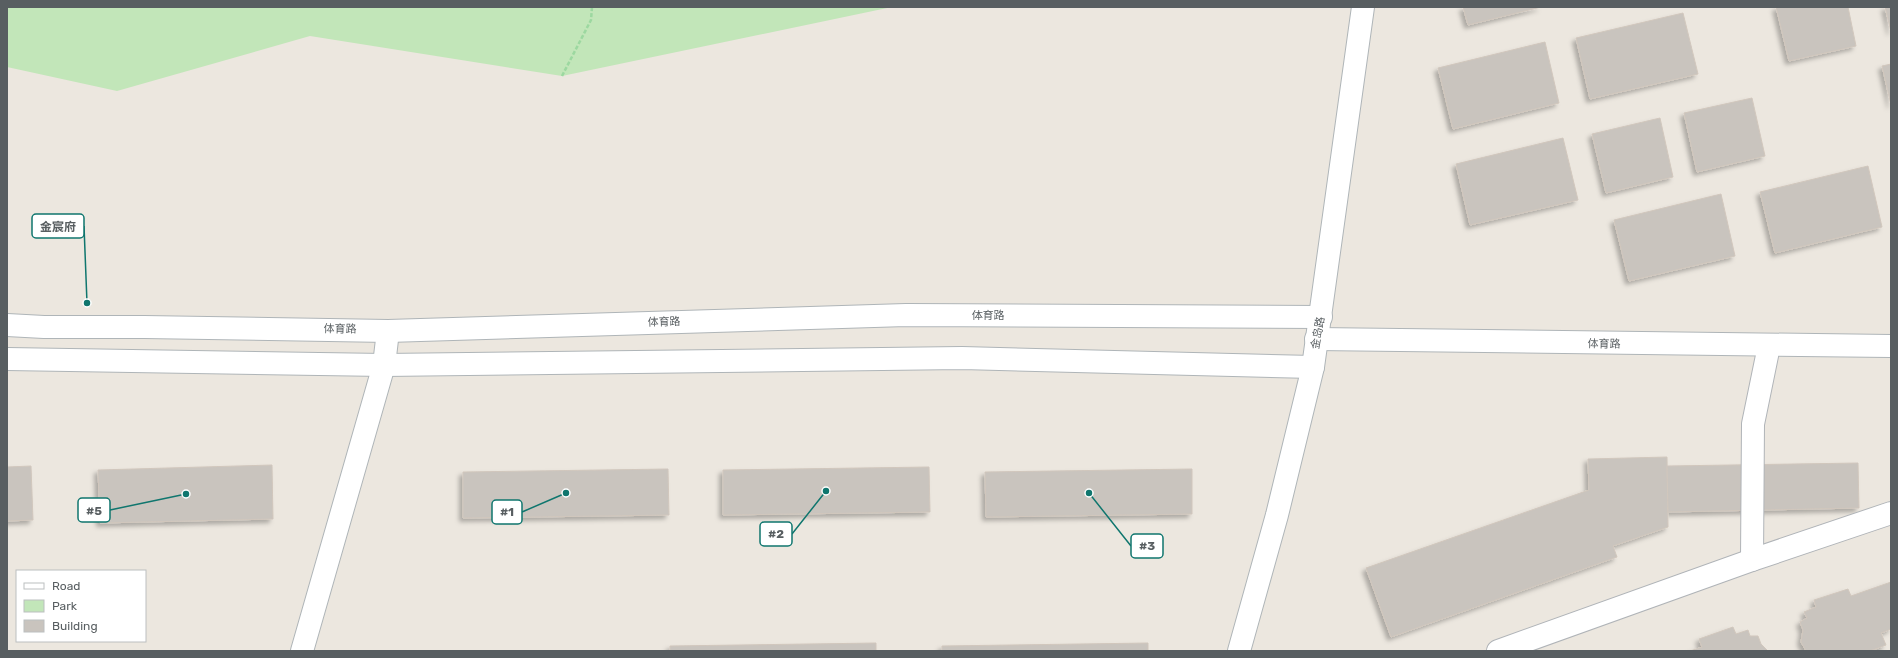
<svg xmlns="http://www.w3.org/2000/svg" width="1898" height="658" font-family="Rubik,'Noto Sans SC',sans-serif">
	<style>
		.green { fill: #c2e6b9 }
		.building { fill: #c9c4be; stroke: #d1c7bd; filter: url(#shadow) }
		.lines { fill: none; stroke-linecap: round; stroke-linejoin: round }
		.street-casing { stroke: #b0b4b8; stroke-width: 24 }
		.secondary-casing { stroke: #afb5b8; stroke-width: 24 }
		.path { stroke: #9cd8a0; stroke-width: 2.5; stroke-dasharray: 4 2; stroke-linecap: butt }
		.street { stroke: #fff; stroke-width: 22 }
		.secondary { stroke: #fff; stroke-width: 22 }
		.labels { text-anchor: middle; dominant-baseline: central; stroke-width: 4; stroke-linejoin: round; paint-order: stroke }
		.street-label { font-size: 11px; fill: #585e61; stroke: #fff }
		.leader { fill: none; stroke: #0f766e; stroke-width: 1.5 }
		.callout-dot { fill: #0f766e; stroke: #fff; stroke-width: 1.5 }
		.callout { fill: #fff; stroke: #0f766e; stroke-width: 1.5 }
		.callout-label { font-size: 12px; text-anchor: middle; font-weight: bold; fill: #585e61 }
	</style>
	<defs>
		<filter id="shadow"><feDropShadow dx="-3.5" dy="3.5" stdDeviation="2" flood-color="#0004"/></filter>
	</defs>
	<rect width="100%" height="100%" fill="#ece7df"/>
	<polygon class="green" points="7,7 892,7 562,76 310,36 117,91 7,67"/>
	<g class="building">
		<polygon points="1463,7 1541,7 1468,25"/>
		<polygon points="1776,7 1848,7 1856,46 1789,61"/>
		<polygon points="1885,7 1891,7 1891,32"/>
		<polygon points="1683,13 1698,74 1590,99 1576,38"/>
		<polygon points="1545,42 1559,103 1453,129 1438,68"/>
		<polygon points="1891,64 1891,105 1882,66"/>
		<polygon points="1752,98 1765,156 1697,172 1684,113"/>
		<polygon points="1660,118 1673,177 1606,193 1592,134"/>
		<polygon points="1563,138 1578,200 1470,225 1456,164"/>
		<polygon points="1868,166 1882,227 1775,253 1760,192"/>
		<polygon points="1721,194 1735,256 1629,281 1614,220"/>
		<polygon points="1667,457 1668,527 1613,546 1617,557 1391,637 1366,568 1589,490 1588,459"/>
		<polygon points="1858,463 1859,508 1668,512 1667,466"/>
		<polygon points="272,465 273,519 100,523 98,470"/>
		<polygon points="31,466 33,520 7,521 7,467"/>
		<polygon points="929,467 930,512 723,515 723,470"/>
		<polygon points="668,469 669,515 463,518 463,472"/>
		<polygon points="1192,469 1192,514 986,517 985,472"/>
		<polygon points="1891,582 1891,629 1881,633 1886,645 1870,651 1806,651 1801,642 1803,630 1800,622 1807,618 1804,612 1816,607 1814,600 1848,589 1851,596"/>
		<polygon points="1733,627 1736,634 1748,630 1750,636 1758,636 1761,644 1768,651 1690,651 1702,647 1699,639"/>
		<polygon points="876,643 876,651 670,651 670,646"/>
		<polygon points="1148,643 1148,651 942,651 942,646"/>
	</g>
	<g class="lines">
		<defs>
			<g id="street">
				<polyline points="1752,560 1753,424 1769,346"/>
				<polyline points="1498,651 1752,560 1891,513"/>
			</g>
			<g id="secondary">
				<polyline points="7,325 44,327 144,327 388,331 906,315 1321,317"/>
				<polyline points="1316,339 1891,346"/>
				<polyline points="7,359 384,365 962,358 1313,367"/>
				<polyline points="302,651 384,365 388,331"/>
				<polyline points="1239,651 1277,515 1313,367 1363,7"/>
			</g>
		</defs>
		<use href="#street" class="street-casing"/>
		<use href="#secondary" class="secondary-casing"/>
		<polyline class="path" points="562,76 591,20 592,7"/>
		<use href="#street" class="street"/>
		<use href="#secondary" class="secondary"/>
	</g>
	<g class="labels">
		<g class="street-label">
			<text x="988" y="315">体育路</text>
			<text transform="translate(664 322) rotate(-2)">体育路</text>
			<text transform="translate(340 329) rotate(1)">体育路</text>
			<text transform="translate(1318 333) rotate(-80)">金岛路</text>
			<text transform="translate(1604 344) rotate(1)">体育路</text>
		</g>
	</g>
	<path class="leader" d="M87 303L84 226M186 494L110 510M566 493L522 512M826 491L792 534M1089 493L1131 546"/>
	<g class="callout-dot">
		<circle cx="87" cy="303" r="4"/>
		<circle cx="186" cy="494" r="4"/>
		<circle cx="566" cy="493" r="4"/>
		<circle cx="826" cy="491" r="4"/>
		<circle cx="1089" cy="493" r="4"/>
	</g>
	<g class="callout">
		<rect x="32" y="214" width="52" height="24" rx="4"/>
		<rect x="78" y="498" width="32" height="24" rx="4"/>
		<rect x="492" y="500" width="30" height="24" rx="4"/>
		<rect x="760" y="522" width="32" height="24" rx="4"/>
		<rect x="1131" y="534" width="32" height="24" rx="4"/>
	</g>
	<g class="callout-label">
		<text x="58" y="231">金宸府</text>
		<text x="94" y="515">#5</text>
		<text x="507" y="516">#1</text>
		<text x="776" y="538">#2</text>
		<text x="1147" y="550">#3</text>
	</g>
	<rect width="1898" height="658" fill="none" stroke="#585e61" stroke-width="16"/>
	<rect x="16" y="570" width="130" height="72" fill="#ffffff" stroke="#bcbfc0"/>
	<rect x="24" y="583" width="20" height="6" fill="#ffffff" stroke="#bcbfc0"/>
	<text x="52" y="590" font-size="12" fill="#585e61">Road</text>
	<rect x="24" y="600" width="20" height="12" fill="#c2e6b9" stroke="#bcbfc0"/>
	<text x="52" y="610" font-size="12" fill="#585e61">Park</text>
	<rect x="24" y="620" width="20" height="12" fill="#c9c4be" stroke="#bcbfc0"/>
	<text x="52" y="630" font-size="12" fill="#585e61">Building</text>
</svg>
